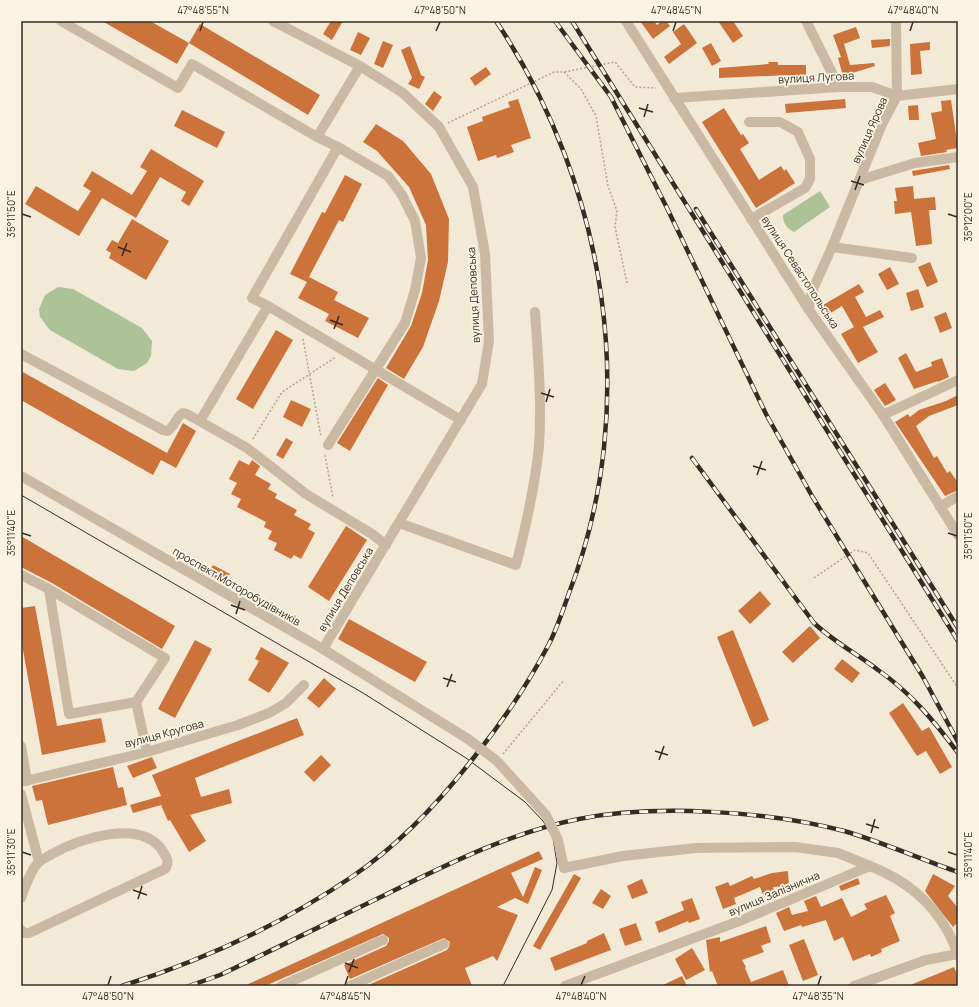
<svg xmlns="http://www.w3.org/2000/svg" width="979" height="1007" font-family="Manrope,sans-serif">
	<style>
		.green { fill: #adc297 }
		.building { fill: #cc723b }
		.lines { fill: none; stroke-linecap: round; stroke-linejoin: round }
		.path { stroke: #b6a48d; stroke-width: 1.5; stroke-dasharray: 2 2; stroke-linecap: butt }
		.minor { stroke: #cabaa3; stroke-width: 10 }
		.tram { stroke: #352c25; stroke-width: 1 }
		.rail-casing { stroke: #352c25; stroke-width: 4.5 }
		.rail { stroke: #faf3e3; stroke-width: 3; stroke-dasharray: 9; stroke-linecap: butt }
		.minor-bridge { stroke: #cabaa3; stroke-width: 10 }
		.ticks { fill: none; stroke: #352c25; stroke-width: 1.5 }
		.labels { text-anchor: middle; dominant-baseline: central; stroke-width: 3.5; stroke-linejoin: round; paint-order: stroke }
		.street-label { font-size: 11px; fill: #352c25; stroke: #faf3e3 }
		.neatline { fill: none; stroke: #352c25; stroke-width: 1.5 }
		.ticks-label { font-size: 10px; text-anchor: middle; fill: #352c25 }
	</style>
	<rect width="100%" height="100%" fill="#f2e9d7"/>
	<g class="green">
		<path d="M820,191L830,207L794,232C786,228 783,223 783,215Z"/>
		<polygon points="58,287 73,289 142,328 152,341 151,356 147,363 134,371 118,369 50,330 40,317 39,309 45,295"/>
	</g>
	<g class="building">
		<polygon points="102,21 150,21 189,43 177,64"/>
		<polygon points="331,21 343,21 332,40 323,34"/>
		<polygon points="640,21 654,21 657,25 662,21 666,21 670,26 653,39"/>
		<polygon points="718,21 733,21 743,36 733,43"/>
		<polygon points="200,24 320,95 308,115 189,43"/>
		<polygon points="684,24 697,43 669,64 664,57 681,44 673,32"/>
		<polygon points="856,27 860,38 844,44 850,65 874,63 875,66 843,76 838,58 841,57 833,35"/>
		<polygon points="358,32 370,38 361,55 350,50"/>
		<polygon points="890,39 890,46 872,48 871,40"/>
		<polygon points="383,41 393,45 383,68 374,64"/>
		<polygon points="930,42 930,50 920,51 922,74 911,75 910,44"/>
		<polygon points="711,43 721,61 712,66 702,48"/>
		<polygon points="410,46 421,75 425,77 419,89 408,84 412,78 401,50"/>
		<polygon points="768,62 778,62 778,65 806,65 806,76 788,76 788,75 719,78 719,68 769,64"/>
		<polygon points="486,67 491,74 475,86 470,78"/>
		<polygon points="434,91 442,97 433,111 425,104"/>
		<polygon points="518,99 531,138 511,145 514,152 497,158 496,155 478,161 467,127 483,121 482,117 510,107 508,102"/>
		<polygon points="845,99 846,108 786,113 785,104"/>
		<polygon points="951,100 958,148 946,150 947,152 921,156 918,143 936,139 931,113 942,111 941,101"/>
		<polygon points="918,105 919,120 909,120 908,106"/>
		<polygon points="724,108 741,135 743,134 749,143 740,149 759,180 781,166 784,171 786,169 795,183 756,208 702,122"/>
		<polygon points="182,110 225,132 217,148 174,126"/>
		<polygon points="376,124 403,141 431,174 449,219 448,262 439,301 423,347 404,379 386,368 411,326 422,293 428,260 426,225 409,187 377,151 363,142"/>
		<polygon points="151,149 204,181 189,206 181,201 186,192 160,177 136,218 102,198 79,236 25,204 36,186 78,211 91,191 83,186 92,171 132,195 147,171 140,167"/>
		<polygon points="949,165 950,169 913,176 912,171"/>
		<polygon points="345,175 362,184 343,222 339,220 309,277 338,292 334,300 369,318 358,338 325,321 329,314 298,298 307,282 290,274 322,212 325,213"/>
		<polygon points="913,186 914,199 935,197 936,210 929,210 932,244 916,246 911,212 895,214 894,201 897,201 895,188"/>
		<polygon points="132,219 169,241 146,280 109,258 111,253 106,250 112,240 118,243"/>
		<polygon points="930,262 938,282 927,287 918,267"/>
		<polygon points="890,267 899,284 887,290 878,274"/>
		<polygon points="859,284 864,292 855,297 866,317 880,310 884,317 863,327 878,352 858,363 841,334 854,327 842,306 829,314 823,305"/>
		<polygon points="918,289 924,307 911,311 906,293"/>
		<polygon points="946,312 952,328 940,333 934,317"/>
		<polygon points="276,330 293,340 253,409 236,399"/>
		<polygon points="906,353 916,372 932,366 931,362 942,358 949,377 938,382 938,381 914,389 898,358"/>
		<polygon points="21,371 167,453 183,423 196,431 176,468 161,460 153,475 21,400"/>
		<polygon points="378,378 388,385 350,451 337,443"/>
		<polygon points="885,383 896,400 885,406 874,390"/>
		<polygon points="958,395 958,405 929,416 916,426 934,458 937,456 947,473 950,471 958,483 958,490 945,496 895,422 908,414 910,417 919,410 946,401"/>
		<polygon points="291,400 311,409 302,427 283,417"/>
		<polygon points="286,438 293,442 283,459 276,455"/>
		<polygon points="239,460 249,465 252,460 260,466 255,475 271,484 268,489 277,494 275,498 297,510 294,515 311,524 308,529 315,533 301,559 294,555 291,559 274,550 277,543 268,539 272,531 264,527 266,522 237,507 241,499 231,494 237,483 229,479"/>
		<polygon points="346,526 367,540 329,601 308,587"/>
		<polygon points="21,536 175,626 162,649 52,583 21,567"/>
		<polygon points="213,565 230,574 225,583 208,574"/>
		<polygon points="760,591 771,604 750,624 738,611"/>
		<polygon points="35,606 57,726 101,718 106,742 42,755 21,639 21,608"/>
		<polygon points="349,619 427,662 415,682 338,639"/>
		<polygon points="810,626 820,638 793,663 782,652"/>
		<polygon points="733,630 769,720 753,727 717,637"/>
		<polygon points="195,640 212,649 175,718 158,709"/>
		<polygon points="261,647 289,663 269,693 248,680 259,661 255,659"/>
		<polygon points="842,659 860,673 852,683 834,669"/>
		<polygon points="324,678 336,689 319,708 307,698"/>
		<polygon points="903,703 922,731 929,727 952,767 940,774 926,751 917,756 889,713"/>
		<polygon points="297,718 304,735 195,778 201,797 229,789 232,803 190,815 206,841 189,852 170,820 168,821 161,805 133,813 130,805 161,796 152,775"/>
		<polygon points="321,755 331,765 314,782 304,772"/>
		<polygon points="152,757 157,768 133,778 127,766"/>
		<polygon points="113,767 118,788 123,787 127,805 48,825 42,800 36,801 32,786"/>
		<polygon points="539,851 543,859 511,873 523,897 535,867 542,870 528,904 515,898 497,907 518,915 497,961 493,956 465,968 472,986 366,986 447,950 449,947 450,942 444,938 350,979 344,965 386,946 389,941 389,938 383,934 265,986 244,986"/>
		<polygon points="788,871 789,886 773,887 775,893 764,897 760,887 734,898 736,904 723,909 715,887 728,882 730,886 752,876 754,879 772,873"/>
		<polygon points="574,874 581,878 540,950 533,946"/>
		<polygon points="933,874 955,886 948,896 958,908 958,922 953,927 925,891"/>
		<polygon points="858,878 860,884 841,891 839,886"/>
		<polygon points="642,879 648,893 632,899 627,886"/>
		<polygon points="601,889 611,896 603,909 592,903"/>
		<polygon points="886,895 895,913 890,916 900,941 881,949 882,952 871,957 870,954 853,961 843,937 834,941 826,920 802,927 801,925 784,931 776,913 789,907 792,915 808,911 804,901 816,896 821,907 842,898 851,917 867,909 864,904"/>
		<polygon points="692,898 700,919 689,923 688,921 659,933 655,922 684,910 681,902"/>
		<polygon points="636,923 642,940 625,946 619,929"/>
		<polygon points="766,926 771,942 761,946 764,952 742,960 746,967 745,968 751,982 783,970 789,986 718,986 712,971 710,972 706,940 720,937 720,942"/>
		<polygon points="604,933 611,950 555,971 550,958 587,943 587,941"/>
		<polygon points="804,939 818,975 803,981 789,945"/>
		<polygon points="692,948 705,970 686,980 675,959"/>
		<polygon points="954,967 958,976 958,984 953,986 908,986"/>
		<polygon points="682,976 687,986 661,986"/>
	</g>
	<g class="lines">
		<g class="path">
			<polyline points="564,72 581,89 596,116 608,186 617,211 615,227 627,283"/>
			<polyline points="448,123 554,72 564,72 615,62 635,87 656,88"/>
			<polyline points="303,339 321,437"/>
			<polyline points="253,439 282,392 336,357"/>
			<polyline points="325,455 333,498"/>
			<polyline points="814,578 855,550 868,553 958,688"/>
			<polyline points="503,754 564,680"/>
		</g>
		<g class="minor">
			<polyline points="61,21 178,88 192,64 317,137"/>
			<polyline points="273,21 360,66 403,93 439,127 473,187 485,254 489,341 482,384 323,649"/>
			<polyline points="626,21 809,310 883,415 958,535"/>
			<polyline points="806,21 839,87"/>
			<polyline points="674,98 839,87 872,87 897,96 958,89"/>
			<polyline points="749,122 780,122 798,132 810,159 810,179 805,188 751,219"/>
			<polyline points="860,180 915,163 958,157"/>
			<polyline points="832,247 912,258"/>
			<polyline points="268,306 461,420"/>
			<polyline points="809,310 810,298 814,287 832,247 882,124 897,96 896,21"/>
			<path d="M21,354L163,430L167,431C175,427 176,416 183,413L187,414L247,448L306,494L372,534L386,545"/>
			<polyline points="883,415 958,380"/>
			<polyline points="200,421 268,306 252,298 338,147 317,137 360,66"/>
			<polyline points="328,445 405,323 415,290 421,258 415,221 402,195 388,176 338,147"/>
			<polyline points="21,476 323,649 468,739"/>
			<polyline points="940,507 958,496"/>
			<path d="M399,523L516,565C526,526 535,487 539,446C542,402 538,356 535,312"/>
			<polyline points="21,575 49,589 165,658 136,702 147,752"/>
			<polyline points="49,589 69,714 136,702"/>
			<polyline points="21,746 27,781"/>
			<polyline points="21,782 147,752 238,725 269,713 286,703 304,685"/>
			<polyline points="21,794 39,862"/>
			<polyline points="564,868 623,856 696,848 795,847 838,853 870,866"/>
			<path d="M21,898C25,887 30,871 39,862C42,859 48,857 52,854C79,839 140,818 162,850C167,858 170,861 165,869L29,933H24L21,930"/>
			<polyline points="281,986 383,940"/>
			<polyline points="350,986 444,944"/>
			<path d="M565,986L742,920L870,866C903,879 931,900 948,932C952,939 955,947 958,954"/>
			<polyline points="854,986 926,960 958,954"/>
		</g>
		<polyline class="tram" points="21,495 363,693 466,758 525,802 543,821 553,838 557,863 552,890 503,986"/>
		<defs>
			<g id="rail">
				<polyline points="555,21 611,97 667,208 766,414 812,496 923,677 958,742"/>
				<polyline points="572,21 958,641"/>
				<polyline points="696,209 958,628"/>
				<path d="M692,458L814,623C834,642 857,654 878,670C910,692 935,722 958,753"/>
				<path d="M122,986C203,960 283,924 353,876C400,844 441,800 475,756C503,721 528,684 549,644C557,628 563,610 569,593C642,404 607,187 496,21"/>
				<path d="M189,986L220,975C277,948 333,920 389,893C450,863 512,832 579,819C655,804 768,811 844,831C882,842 920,859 958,872"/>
			</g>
		</defs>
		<use href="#rail" class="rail-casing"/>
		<use href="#rail" class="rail"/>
		<polyline class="minor-bridge" points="468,739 497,761 546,815 558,840 564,868"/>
	</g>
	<path class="ticks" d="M200,31L203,22M436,31L440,22M673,31L676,22M910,31L913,22M639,108L653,112M644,117L648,104M851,181L864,185M855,190L860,176M22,214L31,217M948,214L957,217M118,247L131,252M122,256L127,243M330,320L343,325M334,329L339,316M541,393L554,397M546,402L550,389M753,466L766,470M757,475L762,461M22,533L31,536M948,533L957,536M231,605L245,610M236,614L240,601M443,678L456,682M447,687L452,674M655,751L668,755M659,760L664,746M866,824L879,828M871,833L875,819M22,852L31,855M948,852L957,855M133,890L147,895M138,899L142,886M345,963L358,968M349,972L354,959M108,985L111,976M345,985L348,976M581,985L585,976M818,985L821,976"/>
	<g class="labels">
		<g class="street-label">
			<text transform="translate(816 77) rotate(-3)">вулиця Лугова</text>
			<text transform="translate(869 130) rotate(-66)">вулиця Ярова</text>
			<text transform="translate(801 272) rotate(57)">вулиця Севастопольська</text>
			<text transform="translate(473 295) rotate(-93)">вулиця Деповська</text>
			<text transform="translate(237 586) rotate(30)">проспект Моторобудівників</text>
			<text transform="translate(345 589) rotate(-59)">вулиця Деповська</text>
			<text transform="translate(164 733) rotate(-15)">вулиця Кругова</text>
			<text transform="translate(774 893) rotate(-23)">вулиця Залізнична</text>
		</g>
	</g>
	<rect width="979" height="1007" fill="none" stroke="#faf3e3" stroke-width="44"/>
	<rect x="22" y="22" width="935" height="963" class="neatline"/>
	<g class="ticks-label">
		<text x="203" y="14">47°48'55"N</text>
		<text x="440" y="14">47°48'50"N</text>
		<text x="676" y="14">47°48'45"N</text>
		<text x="913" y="14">47°48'40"N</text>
		<text transform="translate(11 214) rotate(-90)" y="4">35°11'50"E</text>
		<text transform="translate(968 217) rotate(-90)" y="4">35°12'00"E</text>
		<text transform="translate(11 533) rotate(-90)" y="4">35°11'40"E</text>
		<text transform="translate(968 536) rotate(-90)" y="4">35°11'50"E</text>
		<text transform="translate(11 852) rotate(-90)" y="4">35°11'30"E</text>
		<text transform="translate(968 855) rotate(-90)" y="4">35°11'40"E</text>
		<text x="108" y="1000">47°48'50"N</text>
		<text x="345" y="1000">47°48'45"N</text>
		<text x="581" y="1000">47°48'40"N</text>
		<text x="818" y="1000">47°48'35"N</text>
	</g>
</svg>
